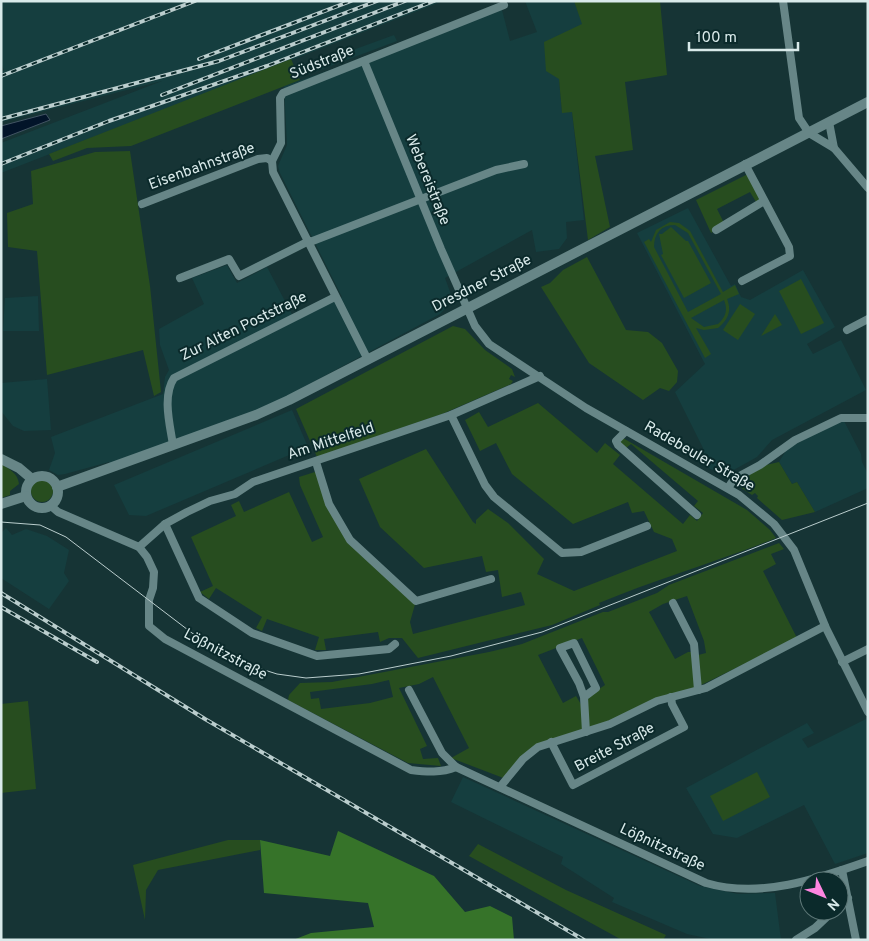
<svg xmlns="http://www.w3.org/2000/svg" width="869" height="941" font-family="Overpass,sans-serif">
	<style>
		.built { fill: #153e3f }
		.green { fill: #274d1f; fill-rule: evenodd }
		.forest { fill: #367329 }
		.water { fill: #021429; stroke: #425463 }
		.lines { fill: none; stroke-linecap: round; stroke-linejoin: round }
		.street { stroke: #678687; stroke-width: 8 }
		.secondary { stroke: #678687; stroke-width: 10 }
		.tram { stroke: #bacdcd; stroke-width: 1 }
		.rail-casing { stroke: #bacdcd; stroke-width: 4 }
		.rail { stroke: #0b2a2b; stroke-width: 2; stroke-dasharray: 5.5; stroke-linecap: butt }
		.labels { text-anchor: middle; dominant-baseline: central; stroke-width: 4; stroke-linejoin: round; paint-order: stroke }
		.street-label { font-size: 15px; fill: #d9eaea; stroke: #0b2a2b }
	</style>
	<rect width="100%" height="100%" fill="#163435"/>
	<g class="built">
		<polygon points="1,1 443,1 1,173 1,143 162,81 1,122 1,71 4,70 1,63"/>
		<polygon points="525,1 574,1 583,24 559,79 562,112 572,112 584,220 566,222 567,238 559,249 536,252 532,230 445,278 453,300 440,314 287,396 258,410 111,466 109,462 65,474 58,475 49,470 55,453 51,437 163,394 165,377 169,370 160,345 159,329 204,304 192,278 227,265 237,283 267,267 295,320 342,297 280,173 278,166 287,145 284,86 502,10 510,41 537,32"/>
		<polygon points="394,35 397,41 301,77 298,70"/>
		<polygon points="688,208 731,286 735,284 741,297 750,300 803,270 835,327 807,344 813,354 841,340 866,390 772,440 757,457 730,472 721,473 710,469 704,460 703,448 675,392 705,364 637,233"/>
		<polygon points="38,296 39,331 3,331 5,298"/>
		<polygon points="47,379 51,430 24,431 13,426 1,411 1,383"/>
		<polygon points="292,410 308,447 146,516 129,515 114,485"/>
		<polygon points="844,421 861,454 862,462 868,474 868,488 815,512 797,482 792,484 779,462 787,449 823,429"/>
		<polygon points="6,528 12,535 26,529 47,536 69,550 64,573 69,581 49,609 1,578 1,533"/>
		<polygon points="866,719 868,723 868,853 835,864 804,805 737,838 713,834 686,788 807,723 814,733 802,739 808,748"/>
		<polygon points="463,777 700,886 738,894 775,893 781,940 715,940 687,934 612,902 614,898 561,864 563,857 451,802"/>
	</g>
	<g class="green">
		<polygon points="574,1 660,1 667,75 625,82 633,150 595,156 610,227 588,240 572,112 562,113 559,79 546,71 544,42 582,24"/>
		<polygon points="291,59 300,80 131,146 87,148 53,161 49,154"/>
		<polygon points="130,151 150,286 161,392 154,396 143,350 47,375 37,251 8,247 7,213 33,204 31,171 95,152"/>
		<polygon points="750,173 764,201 758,205 750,192 717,209 725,225 711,233 696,200"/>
		<path d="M670,222L679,223L690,231L723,292L735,285L739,294L727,299C732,311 728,320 718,328L704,330L696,328L711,354L705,358L644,242L649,239L651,242L656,230ZM675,225L688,233L721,294L688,312L654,247C654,233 661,225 675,225ZM724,300C728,310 726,317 718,324L704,327L691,318Z"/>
		<polygon points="671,227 686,241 688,241 711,283 684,298 661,255 663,254 659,234 662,234"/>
		<polygon points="587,257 626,330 648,332 662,343 678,371 677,382 669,391 660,388 643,400 589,363 541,287 550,283 563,270"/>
		<polygon points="801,279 824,323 801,334 779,291"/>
		<polygon points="740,304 755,314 738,340 723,330"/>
		<polygon points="775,314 782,325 761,336"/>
		<polygon points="453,326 465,329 485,350 512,369 515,377 511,375 509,379 513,381 511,384 442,414 317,457 296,409"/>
		<path d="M538,403L597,453L605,443L620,455L613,464L683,524L690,515L697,521L703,513L694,506L698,501L631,444L626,448L619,441L623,438L747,510L770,530L776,538C716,562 654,580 599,603L600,605L552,625L418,658L402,638H389L380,642L378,632L324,639L326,650H315L319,637L267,619L262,631L256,628L262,617L216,588L209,599L200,592L213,586L191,537L236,516L231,505L239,501L244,512L289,492L312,542L323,537L300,485L299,477L318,471L344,531L416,601L410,622L413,634L525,605L521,592L502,597L498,570L486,572L482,556L424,568L380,527L359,479L426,449L473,522L476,524V520L488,509L508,523L544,559L537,574L574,591L677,551L672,539L654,532L644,511L632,513L628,502L573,524L512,474L496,443L480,451L465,420L479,412L488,427Z"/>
		<polygon points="779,462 792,484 797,482 815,512 782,520 757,498 758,496 755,493 752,495 740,487 743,478 766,465"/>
		<path d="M1,464C10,469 18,474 19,484L10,491V495L1,498Z"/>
		<circle cx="42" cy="491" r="11"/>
		<path d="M779,543L784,549L771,554L776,564L763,571L797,638L697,687L610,723L537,747L506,779L451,758L469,748L433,677L419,684L399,688L427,746L420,749L423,759L438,758L441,766L408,763L288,700L289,695L300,683L332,682L489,652L522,644L603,612H608L657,593L669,585ZM687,596L704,641L706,653L694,656V652H688L675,659L649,612L663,604ZM582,638L605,685L593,693L582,706L576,696L563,703L538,655ZM389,680L393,697L370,703L321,709L319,698L311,699L310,692L372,684Z"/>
		<polygon points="28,701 36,789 1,793 1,704"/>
		<polygon points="757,772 770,797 723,821 710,796"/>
		<polygon points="228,840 260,840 260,850 158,870 146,890 145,920 133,865"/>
		<polygon points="478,844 566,890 666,935 663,940 622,940 469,856"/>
	</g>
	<polygon class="forest" points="338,831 434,876 465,912 490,906 512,917 514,940 293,940 311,933 374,927 368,903 264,893 260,840 330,856"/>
	<polygon class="water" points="46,114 50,120 1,139 1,126"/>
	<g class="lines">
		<g class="street">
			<polyline points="783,1 799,118 809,133 834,148 829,122"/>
			<polyline points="364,61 441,249 475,326 489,344 586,408 739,495 774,524 794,550 826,628 868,712"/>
			<polyline points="834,148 868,188"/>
			<polyline points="142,204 258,159 267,158 272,161"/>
			<polyline points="716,230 764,201"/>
			<polyline points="310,242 496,170 524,164"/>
			<polyline points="180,278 229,259 239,276 309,241"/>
			<polyline points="742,281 790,256 789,247 745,164"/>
			<polyline points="847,330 868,319"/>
			<polyline points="368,360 273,172 272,161 281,143 280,98 283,93 504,5"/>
			<polyline points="451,415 485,485 494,497 562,553 581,552 647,526"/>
			<polyline points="626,431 616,441 618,445 697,515"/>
			<path d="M173,445C170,425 162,396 174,378L335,297"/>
			<polyline points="316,462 329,504 350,540 416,601 491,579"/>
			<polyline points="728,488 734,479 760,465 795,440 841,418 868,418"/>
			<path d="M50,505L58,512L139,547L147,557L154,572L153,588L149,600V626L165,639L411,770C427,772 441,773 456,767"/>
			<polyline points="165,524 199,598 252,633 317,656 389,649 395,644"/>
			<polyline points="139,547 165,524 187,512 210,501 235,494 253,482 451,415 540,376"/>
			<polyline points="673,603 694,644 698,690"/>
			<polyline points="842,662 868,649"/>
			<path d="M409,690L442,753L456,767L706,883C760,899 817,879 868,861"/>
			<polyline points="584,697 596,688 574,643 560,648 579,683 584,697 586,732"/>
			<polyline points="551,742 573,785 684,727 672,704 671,697"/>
			<polyline points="500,787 523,759 538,747 610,724 657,701 706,688 825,626"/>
			<polyline points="842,870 856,940"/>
			<polyline points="839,906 848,898"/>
			<polyline points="796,940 815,928 833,911"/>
		</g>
		<g class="secondary">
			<polyline points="1,459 19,468 32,479"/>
			<circle cx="42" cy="492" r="16"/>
			<polyline points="57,487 256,415 289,400 868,102"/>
			<polyline points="1,504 26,496"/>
		</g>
		<polyline class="tram" points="1,522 40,525 66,537 192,633 236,661 277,674 306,678 359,674 451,656 542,632 868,503"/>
		<defs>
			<g id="rail">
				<polyline points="199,59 351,1"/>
				<polyline points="1,76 195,1"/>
				<polyline points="162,95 405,1"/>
				<polyline points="1,119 219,61 377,1"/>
				<polyline points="1,164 109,121 267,66 434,1"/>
				<polyline points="1,593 205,719 584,940"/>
				<polyline points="1,607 97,662"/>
			</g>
		</defs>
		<use href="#rail" class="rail-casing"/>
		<use href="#rail" class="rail"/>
	</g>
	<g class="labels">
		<g class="street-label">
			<text transform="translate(322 63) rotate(-22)">Südstraße</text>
			<text transform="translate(202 167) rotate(-20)">Eisenbahnstraße</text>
			<text transform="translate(427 180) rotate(68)">Webereistraße</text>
			<text transform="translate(482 284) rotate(-27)">Dresdner Straße</text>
			<text transform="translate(244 327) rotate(-26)">Zur Alten Poststraße</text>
			<text transform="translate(331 442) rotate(-18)">Am Mittelfeld</text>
			<text transform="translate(699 457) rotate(30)">Radebeuler Straße</text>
			<text transform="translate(225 655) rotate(28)">Lößnitzstraße</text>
			<text transform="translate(615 748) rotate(-28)">Breite Straße</text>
			<text transform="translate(662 848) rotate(25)">Lößnitzstraße</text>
		</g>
	</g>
	<rect width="869" height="941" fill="none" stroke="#d9eaea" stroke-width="5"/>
	<g transform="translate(824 896) rotate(133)"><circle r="24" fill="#0b2a2b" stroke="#5d7777"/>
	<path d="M0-4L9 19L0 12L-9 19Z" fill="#fe85e0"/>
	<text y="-8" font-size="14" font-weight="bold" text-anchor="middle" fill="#d9eaea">N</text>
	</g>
	<path d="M689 42v8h109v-8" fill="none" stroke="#d9eaea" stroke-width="2.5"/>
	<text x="696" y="42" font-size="15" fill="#d9eaea" stroke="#0b2a2b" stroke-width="4" paint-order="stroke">100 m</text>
</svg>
